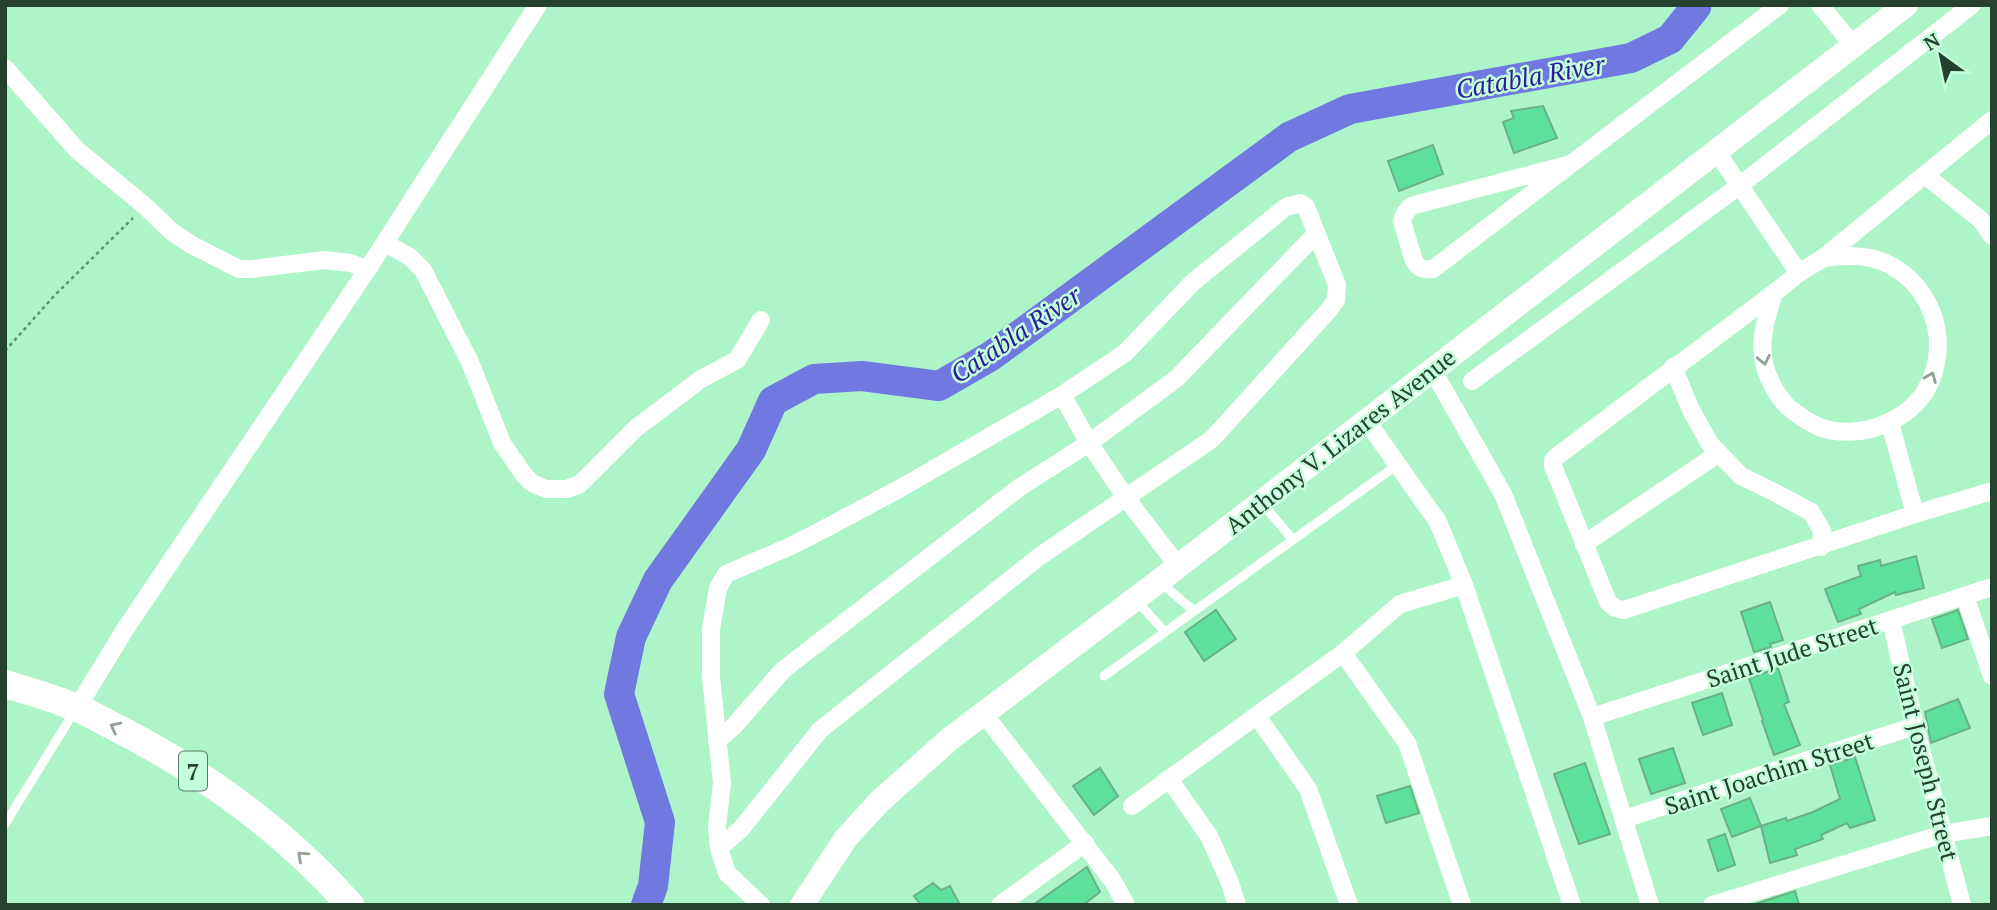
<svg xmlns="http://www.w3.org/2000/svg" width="1997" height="910" font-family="'PT Serif',serif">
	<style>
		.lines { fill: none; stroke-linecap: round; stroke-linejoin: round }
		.river { stroke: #6f79e0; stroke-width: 30 }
		.building { fill: #5de19a; stroke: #6bb188; stroke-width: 2 }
		.path { stroke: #629275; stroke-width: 2.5; stroke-dasharray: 3.5 3.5; stroke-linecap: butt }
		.lane { stroke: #fff; stroke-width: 9 }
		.street { stroke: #fff; stroke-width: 18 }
		.secondary { stroke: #fff; stroke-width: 24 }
		.primary { stroke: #fff; stroke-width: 28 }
		.oneway { stroke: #92a098 }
		.labels { text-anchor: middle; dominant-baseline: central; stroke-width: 5; stroke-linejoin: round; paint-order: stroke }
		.shield { fill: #c5feda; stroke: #557a64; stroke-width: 2 }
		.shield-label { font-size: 23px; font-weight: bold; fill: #254231 }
		.street-label { font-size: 24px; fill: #254231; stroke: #c5feda }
		.water-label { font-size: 26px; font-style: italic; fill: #2c1c97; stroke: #c5feda }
	</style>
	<rect width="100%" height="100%" fill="#adf4c8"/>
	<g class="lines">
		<polyline class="river" points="646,905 653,886 660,822 619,694 631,637 658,580 751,450 773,401 814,379 862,376 939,386 991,356 1289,137 1350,109 1631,58 1670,39 1696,7 1695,5"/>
	</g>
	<g class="building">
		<polygon points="1543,106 1557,138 1514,153 1503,122 1514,118 1511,111"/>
		<polygon points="1433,145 1443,174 1399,191 1388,161"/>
		<polygon points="1916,556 1924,588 1896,595 1895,592 1859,609 1861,614 1838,622 1825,589 1861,576 1858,566 1880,560 1881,566"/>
		<polygon points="1770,602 1783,640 1770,644 1771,647 1754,652 1741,612"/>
		<polygon points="1216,610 1236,639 1204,661 1185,632"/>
		<polygon points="1958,610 1968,639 1942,648 1932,619"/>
		<polygon points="1778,668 1789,702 1784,704 1800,745 1774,755 1762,721 1763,720 1749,678"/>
		<polygon points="1722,693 1732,725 1703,735 1692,703"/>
		<polygon points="1958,699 1970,728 1931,743 1925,712"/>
		<polygon points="1673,748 1685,783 1651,794 1639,759"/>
		<polygon points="1855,757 1875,820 1850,828 1847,823 1821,835 1823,839 1795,849 1797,855 1770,863 1761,826 1786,818 1787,821 1813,812 1840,799 1830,765"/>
		<polygon points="1585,763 1610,834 1579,844 1554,774"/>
		<polygon points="1100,768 1118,796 1094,815 1073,786"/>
		<polygon points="1410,786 1419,813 1386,823 1377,796"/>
		<polygon points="1750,798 1761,826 1732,837 1721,809"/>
		<polygon points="1725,834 1735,865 1718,871 1708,840"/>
		<polygon points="1087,867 1100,892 1083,905 1033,905"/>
		<polygon points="933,883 941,890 950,886 960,905 921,905 914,896"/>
		<polygon points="1795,891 1799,905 1752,905"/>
	</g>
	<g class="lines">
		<polyline class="path" points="5,351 54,296 133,218"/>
		<g class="lane">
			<polyline points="1262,503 1293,540"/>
			<polyline points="1160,582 1194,611"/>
			<polyline points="1136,600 1165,632"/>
			<polyline points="1104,676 1397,465"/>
			<polyline points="5,824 74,712"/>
		</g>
		<g class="street">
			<polyline points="1820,5 1853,45"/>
			<polyline points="5,68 77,150 145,206 171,231 190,244 239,269 252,269 324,260 351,263 367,270"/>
			<polyline points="1992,120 1823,258 1799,273 1774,293 1556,457 1553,461 1553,466 1608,602 1615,608 1624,610 1915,514 1992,491"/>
			<polyline points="1716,151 1799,273"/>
			<path d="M1571,164L1411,206L1405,213L1402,221L1414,261C1419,269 1424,270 1433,269L1780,5"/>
			<polyline points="1926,176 1981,220 1992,236"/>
			<polyline points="385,243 410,257 423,270 470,362 502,443 524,475 532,483 546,489 567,489 580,484 636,428 701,379 737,360 761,320"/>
			<path d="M1774,293C1762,328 1755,357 1775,390C1779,396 1783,402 1788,407C1802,418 1817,429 1835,431C1873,436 1916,416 1931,380C1950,332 1928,280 1881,261C1863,254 1842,256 1823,258"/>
			<polyline points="1673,367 1691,410 1710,444 1741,476 1774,492 1811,512 1822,531 1821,547"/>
			<polyline points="1432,369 1503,494 1592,717 1650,905"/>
			<polyline points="1472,381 1739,186 1972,5"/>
			<polyline points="1062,395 1089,443 1126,498 1178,566"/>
			<polyline points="1366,420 1438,522 1464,585 1572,905"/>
			<polyline points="1890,423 1915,514"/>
			<polyline points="1584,544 1719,453"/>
			<polyline points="1965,596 1992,676"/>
			<polyline points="1891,620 1915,726 1962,905"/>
			<polyline points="1343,653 1407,743 1462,905"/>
			<polyline points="77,708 124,631 367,270 538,5"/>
			<polyline points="984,714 1113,881 1126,905"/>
			<polyline points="1257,716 1308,789 1349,905"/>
			<polyline points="1592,717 1992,587"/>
			<polyline points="717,741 734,726 783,670 832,632 1020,487 1089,443 1177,378 1315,235"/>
			<polyline points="1169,779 1209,836 1230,883 1237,905"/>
			<polyline points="1132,806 1343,653 1400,604 1464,585"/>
			<polyline points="1624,819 1915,726"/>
			<polyline points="719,848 741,829 820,730 1040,556 1212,439 1328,311 1336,300 1337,285 1306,207 1300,203 1286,207 1193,282 1125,353 1062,395 899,489 828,527 791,546 726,574 718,588 711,629 711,677 722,783 717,827 719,848 727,873 761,905"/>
			<polyline points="1000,905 1085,843"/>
			<polyline points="1712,905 1943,834 1992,826"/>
		</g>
		<polyline class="secondary" points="802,905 846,838 880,801 951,738 1159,581 1906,5"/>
		<path class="primary" d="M5,684C29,691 54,698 77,708C90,713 102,721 115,727C203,772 284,830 350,905"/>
	</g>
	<defs><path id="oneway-chevron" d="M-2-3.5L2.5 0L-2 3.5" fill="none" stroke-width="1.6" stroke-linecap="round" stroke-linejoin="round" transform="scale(1.75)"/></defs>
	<g class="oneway">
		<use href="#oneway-chevron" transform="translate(1764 360) rotate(78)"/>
		<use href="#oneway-chevron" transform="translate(1931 377) rotate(-68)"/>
		<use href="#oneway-chevron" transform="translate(115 727) rotate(-153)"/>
		<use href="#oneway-chevron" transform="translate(302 856) rotate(-138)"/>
	</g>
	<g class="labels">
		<rect class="shield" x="179" y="751.5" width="28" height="39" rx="5"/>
		<g class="shield-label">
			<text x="193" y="771">7</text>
		</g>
		<g class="street-label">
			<text transform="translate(1340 441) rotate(-38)">Anthony V. Lizares Avenue</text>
			<text transform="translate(1792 652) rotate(-18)">Saint Jude Street</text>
			<text transform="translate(1926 762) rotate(76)">Saint Joseph Street</text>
			<text transform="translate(1769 773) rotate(-18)">Saint Joachim Street</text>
		</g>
		<g class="water-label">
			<text transform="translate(1530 76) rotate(-10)">Catabla River</text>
			<text transform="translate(1015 334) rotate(-34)">Catabla River</text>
		</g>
	</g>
	<rect width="1997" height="910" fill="none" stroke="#254231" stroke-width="14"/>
	<g transform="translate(1941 56) rotate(327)" stroke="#c5feda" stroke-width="5" paint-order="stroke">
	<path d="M0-5L12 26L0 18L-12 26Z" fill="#254231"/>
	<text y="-10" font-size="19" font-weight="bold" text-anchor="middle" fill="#254231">N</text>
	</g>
</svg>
